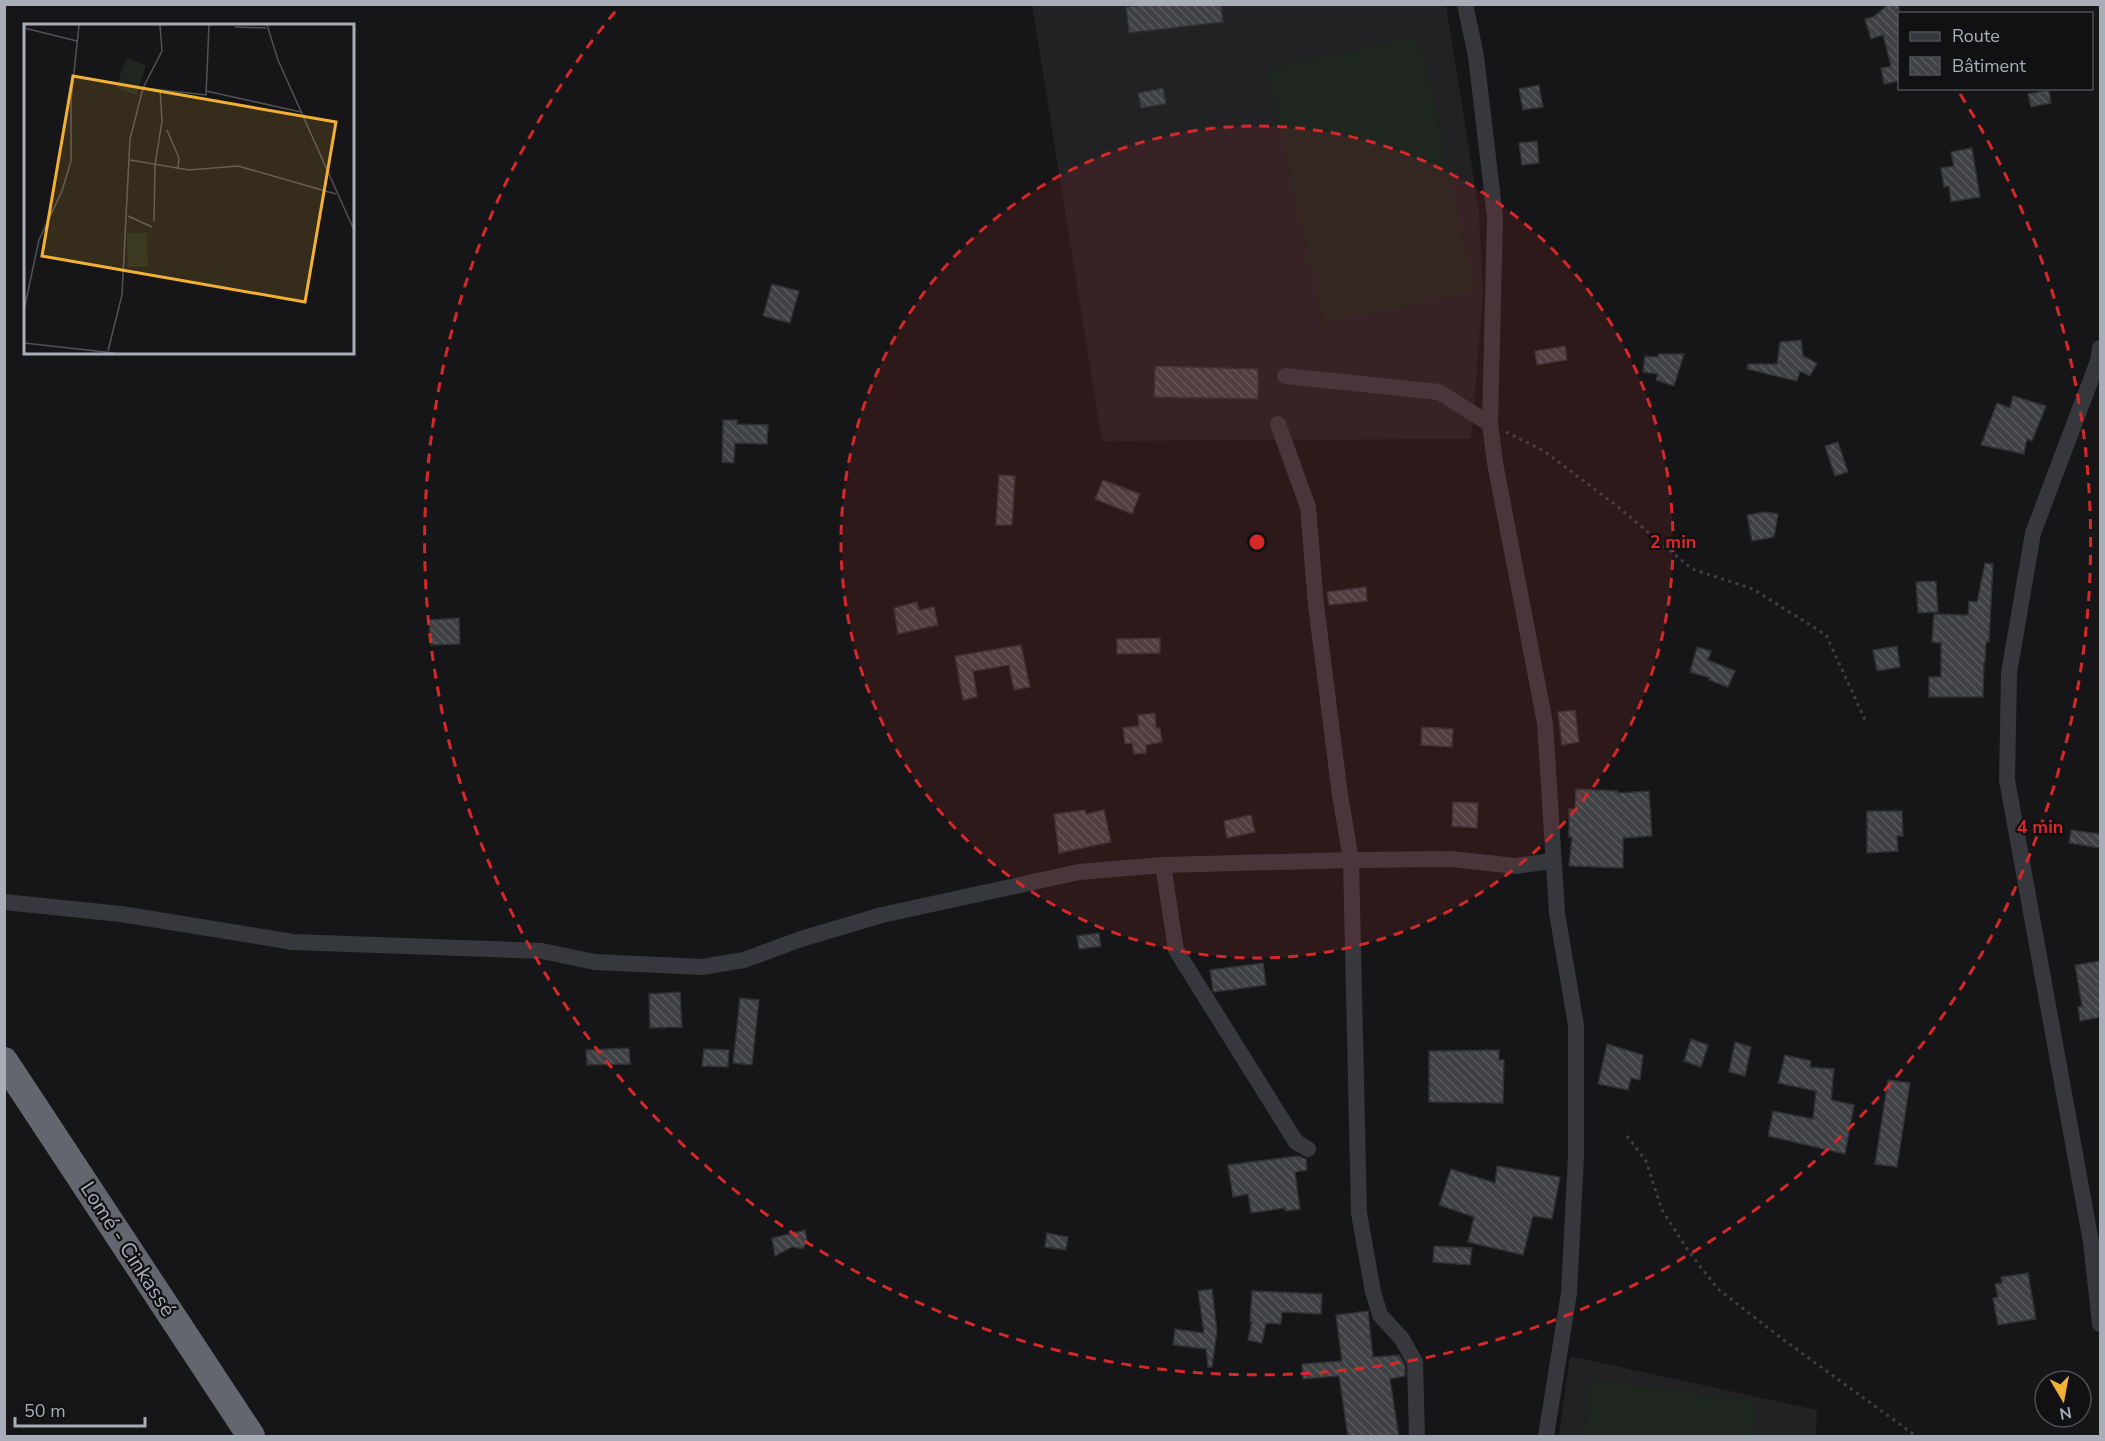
<svg xmlns="http://www.w3.org/2000/svg" width="2105" height="1441" font-family="'Nunito Sans',sans-serif">
	<style>
		.built { fill: #222225 }
		.garden { fill: #1e261f }
		.building { fill: url(#building-back-hatch); stroke: #303034; stroke-width: 1.5 }
		.lines { fill: none; stroke-linecap: round; stroke-linejoin: round }
		.path { stroke: #3d3f44; stroke-width: 3; stroke-dasharray: 3 4.5; stroke-linecap: butt }
		.street { stroke: #37383d; stroke-width: 16 }
		.highway { stroke: #63666e; stroke-width: 28 }
		.ring { fill: none; stroke: #d62828; stroke-width: 3; stroke-dasharray: 10 8 }
		.labels { text-anchor: middle; dominant-baseline: central; stroke-width: 4.5; stroke-linejoin: round; paint-order: stroke }
		.street-label { font-size: 21px; fill: #a8adb8; stroke: #111113 }
		.inset-road { fill: none; stroke: #505258; stroke-width: 1.5 }
		.view { fill: #f2b134; fill-opacity: 0.15; stroke: #f2b134; stroke-width: 3 }
		.inset-edge { fill: none; stroke: #a8adb8; stroke-width: 3 }
		.centre { fill: #d62828; stroke: #111113; stroke-width: 3 }
		.ring-label { font-size: 18px; text-anchor: middle; font-weight: bold; fill: #d62828; stroke: #111113; stroke-width: 4.5; stroke-linejoin: round; paint-order: stroke }
	</style>
	<defs>
		<pattern id="building-back-hatch" width="6" height="6" patternUnits="userSpaceOnUse" patternTransform="scale(1.5)"><rect width="6" height="6" fill="#404145"/><path d="M-1 5l2 2M0 0l6 6M5-1l2 2" fill="none" stroke="#595a5e"/></pattern>
	</defs>
	<rect width="100%" height="100%" fill="#161618"/>
	<g class="built">
		<polygon points="1032,5 1446,5 1479,212 1483,294 1471,439 1102,441"/>
		<polygon points="1570,1356 1817,1410 1816,1436 1559,1436"/>
	</g>
	<g class="garden">
		<polygon points="1419,35 1475,291 1323,324 1266,69"/>
		<polygon points="1591,1379 1758,1401 1753,1436 1583,1436"/>
	</g>
	<g class="building">
		<polygon points="1146,4 1221,4 1223,22 1129,33 1126,7"/>
		<polygon points="1889,4 1899,4 1899,81 1884,84 1881,68 1891,66 1883,35 1871,39 1865,19 1873,17"/>
		<polygon points="1539,85 1543,107 1523,110 1519,89"/>
		<polygon points="1163,88 1166,104 1141,108 1138,93"/>
		<polygon points="2049,90 2051,103 2031,107 2028,94"/>
		<polygon points="1537,141 1539,163 1522,165 1519,143"/>
		<polygon points="1972,148 1980,197 1951,202 1949,186 1944,187 1941,168 1954,166 1951,152"/>
		<polygon points="772,284 799,291 790,323 763,316"/>
		<polygon points="1801,340 1803,356 1817,363 1810,376 1800,371 1797,381 1747,369 1748,364 1777,364 1780,342"/>
		<polygon points="1565,346 1567,360 1537,365 1535,351"/>
		<polygon points="1658,354 1684,354 1674,386 1656,380 1658,374 1643,372 1645,356 1658,357"/>
		<polygon points="1155,366 1258,369 1258,399 1154,397"/>
		<polygon points="2013,396 2046,406 2032,441 2027,439 2024,454 1981,445 1997,403 2010,408"/>
		<polygon points="723,420 737,420 737,424 768,425 767,444 735,443 734,463 722,462"/>
		<polygon points="1838,442 1848,472 1835,476 1825,446"/>
		<polygon points="999,475 1015,476 1012,525 996,525"/>
		<polygon points="1103,480 1140,494 1132,514 1095,499"/>
		<polygon points="1764,512 1778,514 1774,537 1752,541 1747,515"/>
		<polygon points="1985,563 1993,564 1989,642 1986,642 1985,662 1984,662 1983,697 1929,697 1929,677 1941,677 1941,643 1932,642 1934,614 1968,615 1969,601 1977,602"/>
		<polygon points="1936,581 1938,612 1918,613 1916,582"/>
		<polygon points="1366,587 1367,601 1329,605 1327,592"/>
		<polygon points="917,602 919,610 934,607 938,625 898,634 894,608"/>
		<polygon points="459,618 460,644 431,645 429,620"/>
		<polygon points="1160,638 1160,653 1117,654 1117,639"/>
		<polygon points="1021,645 1030,687 1014,690 1009,665 973,671 977,697 963,700 955,656"/>
		<polygon points="1897,646 1900,667 1877,671 1873,650"/>
		<polygon points="1697,647 1711,651 1708,660 1735,671 1728,687 1709,680 1710,678 1690,672"/>
		<polygon points="1575,710 1579,742 1562,745 1558,712"/>
		<polygon points="1155,713 1156,728 1160,728 1162,742 1146,745 1146,753 1134,754 1132,743 1125,744 1123,728 1139,726 1138,715"/>
		<polygon points="1422,727 1453,729 1452,747 1421,745"/>
		<polygon points="1576,789 1618,791 1618,793 1649,791 1652,836 1623,838 1623,868 1569,866 1572,837 1569,837 1569,809 1575,809"/>
		<polygon points="1453,802 1478,803 1477,828 1452,826"/>
		<polygon points="1085,810 1086,814 1104,810 1111,842 1059,853 1054,814"/>
		<polygon points="1867,811 1902,811 1903,836 1897,836 1898,851 1867,853"/>
		<polygon points="1251,815 1255,832 1227,838 1224,821"/>
		<polygon points="2071,830 2100,834 2100,848 2069,843"/>
		<polygon points="1099,933 1101,946 1079,949 1077,936"/>
		<polygon points="2100,961 2100,1017 2080,1021 2078,1007 2082,1006 2075,965"/>
		<polygon points="1263,963 1266,985 1214,992 1213,990 1210,970"/>
		<polygon points="680,992 682,1027 650,1028 649,994"/>
		<polygon points="740,998 759,1000 752,1065 733,1063"/>
		<polygon points="1691,1039 1708,1045 1701,1067 1684,1061"/>
		<polygon points="1735,1042 1751,1047 1745,1076 1729,1072"/>
		<polygon points="1607,1044 1643,1055 1640,1080 1631,1078 1628,1090 1598,1084"/>
		<polygon points="629,1048 630,1064 587,1065 586,1050"/>
		<polygon points="704,1049 729,1050 728,1067 702,1066"/>
		<polygon points="1499,1050 1499,1060 1504,1060 1503,1103 1429,1102 1429,1051"/>
		<polygon points="1785,1055 1811,1061 1810,1067 1834,1069 1831,1100 1854,1105 1845,1154 1768,1136 1773,1111 1813,1119 1816,1091 1778,1083"/>
		<polygon points="1888,1080 1910,1083 1897,1167 1875,1164"/>
		<polygon points="1298,1156 1306,1159 1307,1170 1295,1172 1300,1209 1285,1211 1285,1208 1251,1213 1248,1194 1233,1197 1228,1165"/>
		<polygon points="1497,1166 1560,1177 1552,1219 1533,1216 1523,1255 1468,1242 1474,1217 1439,1205 1451,1169 1495,1183"/>
		<polygon points="805,1230 807,1241 803,1249 792,1247 775,1256 772,1238"/>
		<polygon points="1047,1233 1068,1237 1066,1250 1045,1247"/>
		<polygon points="1434,1246 1472,1248 1470,1265 1433,1262"/>
		<polygon points="2028,1273 2036,1319 1998,1325 1993,1298 1998,1297 1995,1284 2002,1283 2001,1277"/>
		<polygon points="1212,1289 1217,1331 1212,1367 1208,1367 1206,1349 1173,1345 1175,1329 1204,1333 1198,1291"/>
		<polygon points="1252,1291 1322,1294 1321,1314 1282,1312 1281,1324 1266,1323 1262,1343 1248,1340 1252,1322 1250,1322"/>
		<polygon points="1368,1311 1373,1357 1399,1355 1405,1365 1405,1376 1390,1379 1399,1437 1348,1437 1339,1376 1303,1379 1302,1364 1342,1361 1336,1315"/>
	</g>
	<g class="lines">
		<g class="path">
			<polyline points="1506,432 1544,451 1617,506 1692,569 1753,589 1826,635 1866,722"/>
			<polyline points="1627,1136 1646,1161 1662,1210 1689,1252 1718,1289 1781,1338 1916,1436"/>
		</g>
		<g class="street">
			<polyline points="1465,4 1476,56 1495,217 1490,424 1495,463 1545,723 1557,913 1576,1025 1576,1156 1569,1293 1546,1436"/>
			<polyline points="2100,348 2098,361 2033,533 2009,673 2007,780 2091,1242 2100,1324"/>
			<polyline points="1285,376 1439,392 1490,424"/>
			<polyline points="1278,424 1308,507 1316,605 1340,795 1351,860 1359,1213 1373,1292 1380,1315 1402,1339 1415,1362 1417,1436"/>
			<polyline points="1163,865 1176,950 1296,1142 1308,1149"/>
			<polyline points="4,902 121,914 293,942 542,951 595,962 702,967 744,960 801,939 882,915 1079,872 1163,865 1351,860 1452,859 1515,866 1552,861"/>
		</g>
		<polyline class="highway" points="4,1061 251,1436"/>
	</g>
	<circle cx="1257" cy="542" r="416" fill="#d62828" fill-opacity=".12"/>
	<g class="ring">
		<circle cx="1257" cy="542" r="416"/>
		<path d="M1960 94A833 833 0 1 1 619 7"/>
	</g>
	<g class="labels">
		<g class="street-label">
			<text transform="translate(128 1249) rotate(57)">Lomé - Cinkassé</text>
		</g>
	</g>
	<g transform="translate(24 24)">
		<rect width="330" height="330" fill="#161618"/>
		<path d="M102,34L122,41L112,71L92,64ZM103,209H123L124,242L104,243Z" fill="#1e261f"/>
		<path class="inset-road" d="M243,1L254,36L330,206M211,3L242,4M0,4L53,17M119,64L182,71L185,1M182,67L277,88M143,106L155,134L154,144M106,136L165,146L214,142L312,170M104,192L128,203M130,197L131,141L138,97L136,65M0,286L15,216L38,167L47,137V77L55,1M0,319L90,329M84,327L98,271L106,115L119,64L138,27L136,1"/>
		<path class="view" d="M49,52L312,98L281,278L18,232Z"/>
		<rect width="330" height="330" class="inset-edge"/>
	</g>
	<circle cx="1257" cy="542" r="9" class="centre"/>
	<g class="ring-label">
		<text x="1673" y="548">2 min</text>
		<text x="2040" y="833">4 min</text>
	</g>
	<rect width="2105" height="1441" fill="none" stroke="#a8adb8" stroke-width="12"/>
	<rect x="1898" y="12" width="195" height="78" fill="#111113" stroke="#4d4f55" stroke-width="1.5"/>
	<rect x="1910" y="32" width="30" height="9" fill="#37383d" stroke="#4d4f55" stroke-width="1.5"/>
	<text x="1952" y="42" font-size="18" fill="#a8adb8">Route</text>
	<rect x="1910" y="57" width="30" height="18" fill="url(#building-back-hatch)" stroke="#4d4f55" stroke-width="1.5"/>
	<text x="1952" y="72" font-size="18" fill="#a8adb8">Bâtiment</text>
	<g transform="translate(2063 1399) rotate(170)"><circle r="28" fill="#111113" stroke="#4d4f55" stroke-width="1.5"/>
	<path d="M0-4.5L10 22L0 15L-10 22Z" fill="#f2b134"/>
	<text y="-9" font-size="16" font-weight="bold" text-anchor="middle" fill="#a8adb8">N</text>
	</g>
	<path d="M15 1417v9h130v-9" fill="none" stroke="#a8adb8" stroke-width="3"/>
	<text x="24" y="1417" font-size="18" fill="#a8adb8" stroke="#111113" stroke-width="4.5" paint-order="stroke">50 m</text>
</svg>
